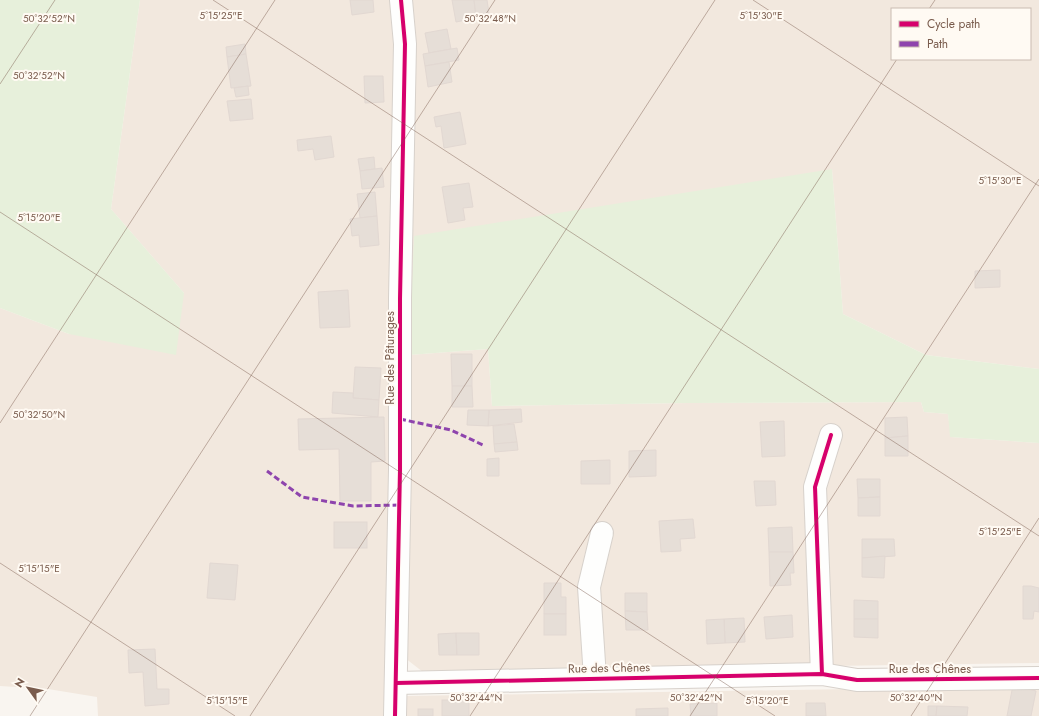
<svg xmlns="http://www.w3.org/2000/svg" width="1039" height="716" font-family="Jost,sans-serif">
	<style>
		.residential { fill: #f2e8de; fill-rule: evenodd }
		.green { fill: #e7f0db }
		.building { fill: #e6ded7; stroke: #e2d8d2 }
		.lines { fill: none; stroke-linecap: round; stroke-linejoin: round }
		.minor-casing { stroke: #d7d1cb; stroke-width: 24 }
		.minor { stroke: #fefefd; stroke-width: 22 }
		.quiet { stroke: #8e44ad; stroke-width: 3; stroke-dasharray: 6 3; stroke-linecap: butt }
		.cycleway-casing { stroke: #fffaf3; stroke-width: 6 }
		.cycleway { stroke: #d6006c; stroke-width: 4 }
		.ticks { fill: none; stroke: #7a5c4d; stroke-width: 1; stroke-opacity: 0.45 }
		.labels { text-anchor: middle; dominant-baseline: central; stroke-width: 4; stroke-linejoin: round; paint-order: stroke }
		.street-label { font-size: 12px; fill: #7a5c4d; stroke: #fffaf3 }
		.ticks-label { font-size: 10px; text-anchor: middle; fill: #7a5c4d; stroke: #fffaf3; stroke-width: 4; stroke-linejoin: round; paint-order: stroke }
	</style>
	<rect width="100%" height="100%" fill="#f9f5f0"/>
	<g class="residential">
		<path d="M140,0H1039V369L926,355L843,314L832,169L409,355L488,349L492,406L688,403L921,402L924,412L948,414L951,437L1039,443V663L423,672L405,658L385,716H98L97,697L48,689L0,686V308L69,334L184,293L111,209ZM892,9H1030V59H892Z"/>
		<polygon points="1039,686 1039,716 406,716 407,696"/>
	</g>
	<g class="green">
		<polygon points="0,0 140,0 111,209 184,293 176,355 69,334 0,308"/>
		<polygon points="832,169 843,314 926,355 1039,369 1039,443 950,437 948,414 924,412 921,402 688,403 492,406 488,349 409,355 414,236"/>
	</g>
	<g class="building">
		<polygon points="350,0 373,0 374,12 352,15"/>
		<polygon points="452,0 474,0 476,18 456,22"/>
		<polygon points="474,0 487,0 489,13 476,15"/>
		<polygon points="447,29 451,49 429,53 425,33"/>
		<polygon points="245,44 246,54 227,57 226,47"/>
		<polygon points="457,48 459,60 425,66 423,54"/>
		<polygon points="246,54 251,86 231,88 227,57"/>
		<polygon points="449,62 452,82 428,87 425,66"/>
		<polygon points="364,76 383,76 384,102 365,103"/>
		<polygon points="248,86 249,95 236,97 234,88"/>
		<polygon points="251,99 253,119 230,121 227,101"/>
		<polygon points="460,112 466,144 444,148 441,126 436,127 434,117"/>
		<polygon points="331,136 334,157 315,160 313,149 298,151 297,140"/>
		<polygon points="374,157 375,169 360,171 358,159"/>
		<polygon points="382,168 384,187 362,189 360,171"/>
		<polygon points="469,183 473,207 463,208 465,220 448,223 442,187"/>
		<polygon points="375,192 377,216 360,218 357,194"/>
		<polygon points="377,216 379,245 360,247 359,235 352,236 350,219"/>
		<polygon points="1000,270 1000,287 975,288 975,271"/>
		<polygon points="348,290 350,327 320,328 318,292"/>
		<polygon points="451,354 472,354 472,386 452,386"/>
		<polygon points="355,367 381,368 379,400 353,398"/>
		<polygon points="452,386 472,386 473,407 452,407"/>
		<polygon points="333,392 353,393 353,398 379,400 378,417 332,413"/>
		<polygon points="521,409 522,422 488,426 489,410"/>
		<polygon points="468,410 489,410 488,426 467,425"/>
		<polygon points="384,417 385,461 371,462 371,501 340,501 339,449 299,450 298,419"/>
		<polygon points="907,417 908,436 885,438 885,418"/>
		<polygon points="784,421 785,456 762,457 760,422"/>
		<polygon points="514,424 517,442 494,444 493,426"/>
		<polygon points="908,436 908,456 885,456 885,438"/>
		<polygon points="517,442 518,450 495,452 494,444"/>
		<polygon points="656,450 656,476 629,477 629,451"/>
		<polygon points="499,458 499,476 487,476 487,459"/>
		<polygon points="610,460 610,484 581,484 581,461"/>
		<polygon points="857,479 880,479 880,497 858,498"/>
		<polygon points="754,481 775,481 776,505 756,506"/>
		<polygon points="880,497 880,516 858,516 858,498"/>
		<polygon points="693,519 695,538 680,539 681,551 661,552 659,521"/>
		<rect x="334" y="522" width="33" height="26"/>
		<polygon points="792,527 793,552 769,552 768,528"/>
		<polygon points="862,539 894,539 895,556 862,558"/>
		<polygon points="769,552 793,552 794,573 790,573 791,585 770,586"/>
		<polygon points="885,556 884,578 862,577 862,558"/>
		<polygon points="210,563 238,565 235,600 207,598"/>
		<polygon points="544,583 561,583 561,597 566,597 566,614 544,614"/>
		<polygon points="1023,586 1031,586 1039,588 1039,612 1034,611 1033,619 1023,619"/>
		<polygon points="625,593 647,593 647,612 625,611"/>
		<polygon points="854,600 878,601 878,619 854,619"/>
		<polygon points="625,611 647,612 648,630 626,630"/>
		<rect x="544" y="614" width="22" height="21"/>
		<polygon points="792,615 793,637 766,639 764,617"/>
		<polygon points="744,618 745,642 725,643 724,619"/>
		<polygon points="724,619 725,643 707,644 706,620"/>
		<polygon points="854,619 878,619 878,638 854,637"/>
		<polygon points="456,633 457,655 439,655 438,634"/>
		<polygon points="456,633 479,633 479,655 457,655"/>
		<polygon points="155,649 157,689 169,689 169,704 145,706 143,672 129,673 128,650"/>
		<polygon points="1013,685 1036,691 1031,716 1007,716"/>
		<rect x="442" y="700" width="27" height="16"/>
		<polygon points="717,703 717,716 691,716 690,704"/>
		<polygon points="806,703 825,703 826,716 806,716"/>
		<polygon points="928,706 937,706 936,716 928,716"/>
		<polygon points="937,706 968,707 967,716 936,716"/>
		<polygon points="668,708 668,716 636,716 636,709"/>
		<rect x="418" y="709" width="15" height="7"/>
	</g>
	<g class="lines">
		<defs>
			<g id="minor">
				<polyline points="822,674 815,487 831,435"/>
				<polyline points="595,678 589,587 602,533"/>
				<polyline points="396,683 822,674 857,680 1039,678"/>
				<polyline points="395,716 400,470 400,299 405,44 401,0"/>
			</g>
		</defs>
		<use href="#minor" class="minor-casing"/>
		<use href="#minor" class="minor"/>
		<g class="quiet">
			<polyline points="400,419 451,430 483,445"/>
			<polyline points="267,471 302,497 353,506 399,505"/>
		</g>
		<defs>
			<g id="cycleway">
				<polyline points="822,674 815,487 831,435"/>
				<polyline points="396,683 822,674 857,680 1039,678"/>
				<polyline points="395,716 400,470 400,299 405,44 401,0"/>
			</g>
		</defs>
		<use href="#cycleway" class="cycleway-casing"/>
		<use href="#cycleway" class="cycleway"/>
	</g>
	<path class="ticks" d="M213,0L1039,536M753,0L1039,186M929,9L935,0M0,84L55,0M0,212L775,716M0,423L275,0M0,563L235,716M30,716L495,0M250,716L715,0M470,716L897,59M690,716L1039,179M911,716L1039,518"/>
	<g class="labels">
		<g class="street-label">
			<text transform="translate(390 358) rotate(-90)">Rue des Pâturages</text>
			<text transform="translate(609 668) rotate(-1)">Rue des Chênes</text>
			<text x="930" y="669">Rue des Chênes</text>
		</g>
	</g>
	<g class="ticks-label">
		<text x="221" y="19">5°15'25"E</text>
		<text x="761" y="19">5°15'30"E</text>
		<text x="49" y="22">50°32'52"N</text>
		<text x="490" y="22">50°32'48"N</text>
		<text x="39" y="79">50°32'52"N</text>
		<text x="1000" y="184">5°15'30"E</text>
		<text x="39" y="221">5°15'20"E</text>
		<text x="39" y="418">50°32'50"N</text>
		<text x="1000" y="535">5°15'25"E</text>
		<text x="39" y="572">5°15'15"E</text>
		<text x="476" y="701">50°32'44"N</text>
		<text x="696" y="701">50°32'42"N</text>
		<text x="916" y="701">50°32'40"N</text>
		<text x="227" y="704">5°15'15"E</text>
		<text x="767" y="704">5°15'20"E</text>
	</g>
	<rect x="891" y="8" width="140" height="52" fill="#fffaf3" stroke="#cabbb1"/>
	<rect x="899" y="21" width="20" height="6" fill="#d6006c" stroke="#cabbb1"/>
	<text x="927" y="28" font-size="12" fill="#7a5c4d">Cycle path</text>
	<rect x="899" y="41" width="20" height="6" fill="#8e44ad" stroke="#cabbb1"/>
	<text x="927" y="48" font-size="12" fill="#7a5c4d">Path</text>
	<g transform="translate(28 688) rotate(303)" stroke="#fffaf3" stroke-width="3" paint-order="stroke">
	<path d="M0-3L7 15L0 10L-7 15Z" fill="#7a5c4d"/>
	<text y="-6" font-size="11" font-weight="bold" text-anchor="middle" fill="#7a5c4d">N</text>
	</g>
</svg>
